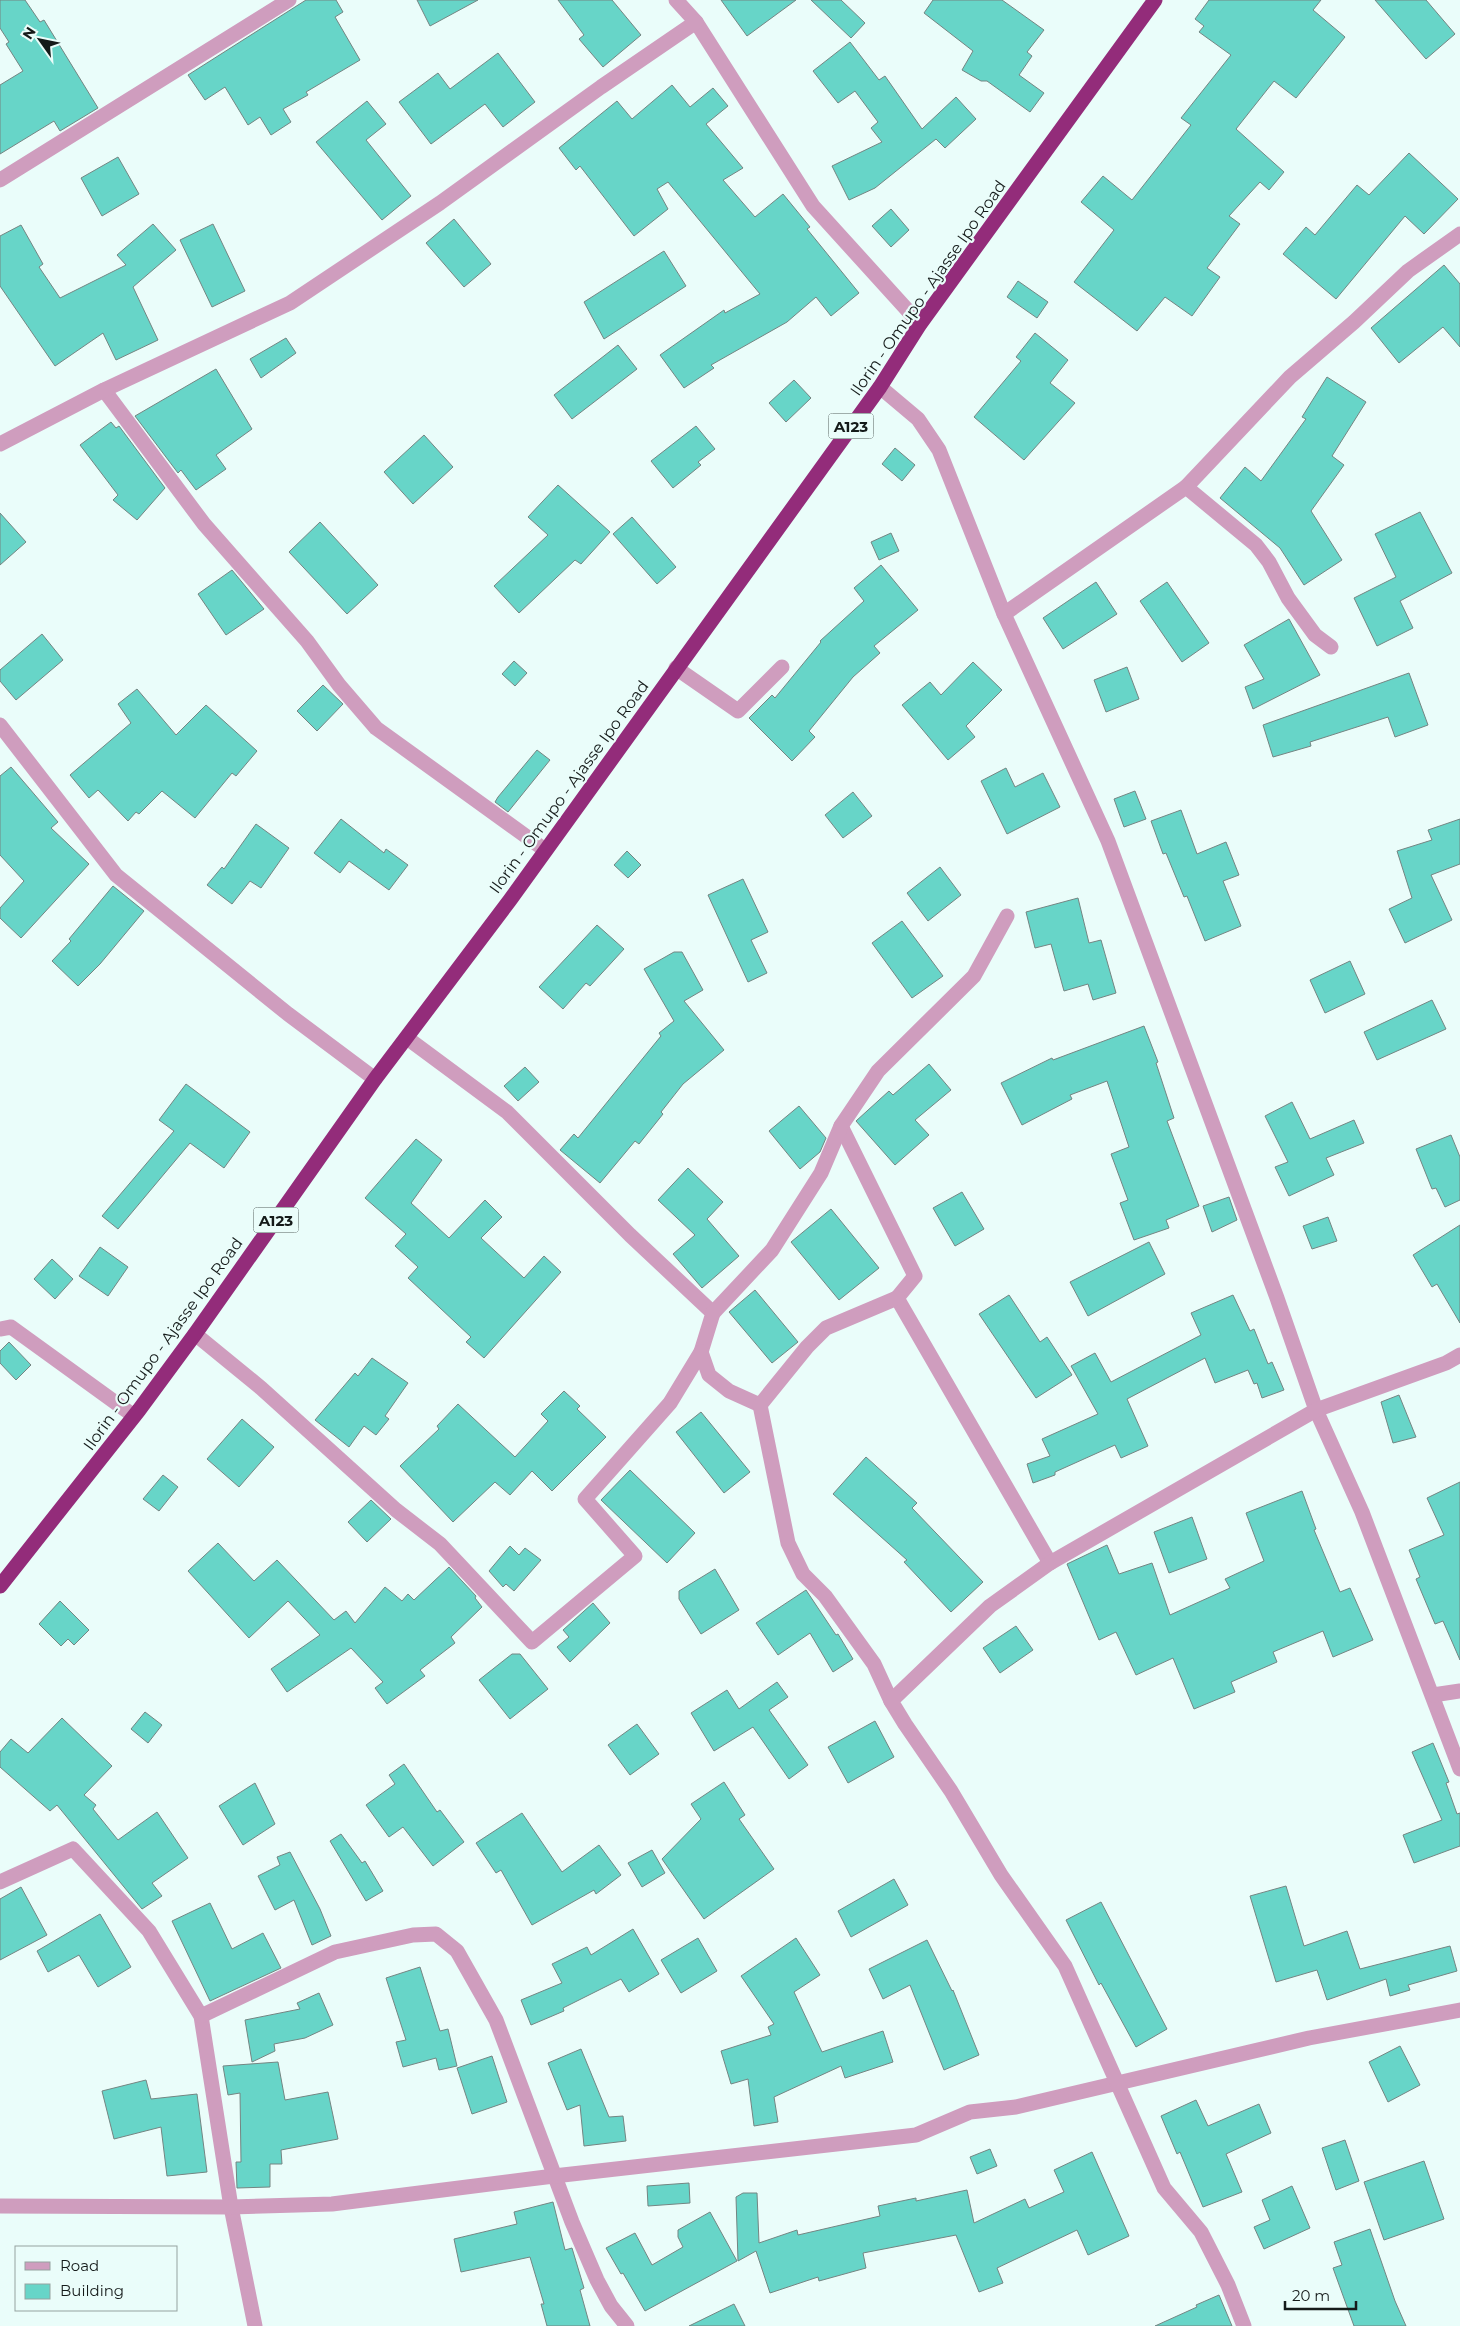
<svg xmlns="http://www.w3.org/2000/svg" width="1460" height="2326" font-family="Montserrat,sans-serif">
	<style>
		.building { fill: #67d5c8; stroke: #748582 }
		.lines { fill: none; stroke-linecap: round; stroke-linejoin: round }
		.minor { stroke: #cf9dbe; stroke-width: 15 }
		.highway { stroke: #932c7a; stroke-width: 15 }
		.labels { text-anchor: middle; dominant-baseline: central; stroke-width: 4.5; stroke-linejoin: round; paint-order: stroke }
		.shield { fill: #eafdfa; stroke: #555f5d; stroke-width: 1 }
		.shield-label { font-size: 15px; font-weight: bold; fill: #151b1a }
		.street-label { font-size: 16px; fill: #151b1a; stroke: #eafdfa }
	</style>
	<rect width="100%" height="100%" fill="#eafdfa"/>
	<g class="building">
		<polygon points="0,0 25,0 40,22 44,20 98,108 60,131 54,121 0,154 0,85 23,71 6,44 9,42 0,28"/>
		<polygon points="306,0 336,0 343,12 335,17 360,60 306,92 308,95 283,109 291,122 271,135 260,117 248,125 225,87 205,100 188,75"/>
		<polygon points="417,0 478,0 430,26"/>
		<polygon points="558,0 612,0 641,35 603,67 579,39 584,35"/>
		<polygon points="721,0 796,0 747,36"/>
		<polygon points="811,0 841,0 865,23 851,38"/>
		<polygon points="933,0 1002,0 1044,30 1027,52 1032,56 1019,75 1044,93 1030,112 987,81 981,81 962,70 973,51 924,13"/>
		<polygon points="1209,0 1321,0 1313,10 1345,37 1296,98 1274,81 1236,129 1284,172 1269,190 1260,182 1229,216 1240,224 1207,268 1220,277 1192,316 1165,297 1137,331 1074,282 1114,230 1081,202 1103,176 1132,200 1191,125 1181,118 1231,55 1199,32 1204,26 1195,19"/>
		<polygon points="1375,0 1426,0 1455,34 1426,59"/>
		<polygon points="850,42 879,80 885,76 922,129 956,97 976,119 945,148 936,139 875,188 849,200 832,166 882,142 871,128 878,122 855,91 838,103 813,71"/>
		<polygon points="498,53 535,102 503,127 485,104 431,144 399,102 438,73 450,89"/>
		<polygon points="672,85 690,107 713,88 728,106 706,124 743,168 723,180 755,217 783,194 810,227 807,229 859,293 831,316 816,297 787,322 711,365 714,368 684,388 660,355 724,310 725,313 760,294 668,182 657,189 668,209 634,236 580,166 576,170 559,148 617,101 632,119"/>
		<polygon points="367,101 386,124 366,140 411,196 382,220 316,142"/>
		<polygon points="1409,153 1458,199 1424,234 1405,216 1336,299 1283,254 1306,227 1315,235 1357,185 1369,195"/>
		<polygon points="118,157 139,194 102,216 81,178"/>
		<polygon points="891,209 909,230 891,247 872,226"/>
		<polygon points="454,219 491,264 464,287 426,243"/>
		<polygon points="153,224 176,250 133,287 158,340 116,360 103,333 55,366 0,286 0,236 21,225 43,264 39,267 60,298 126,265 117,255"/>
		<polygon points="213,224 245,291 212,307 180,240"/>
		<polygon points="664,251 686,286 604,339 584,302"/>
		<polygon points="1444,265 1460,284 1460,347 1443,327 1399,363 1371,328"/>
		<polygon points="1018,281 1048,302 1037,318 1007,297"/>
		<polygon points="1035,333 1068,360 1050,383 1075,403 1024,460 974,417 1021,361 1016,357"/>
		<polygon points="286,338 296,353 261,378 250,359"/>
		<polygon points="618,345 637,369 572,419 554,395"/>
		<polygon points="216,369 252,429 216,455 226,469 196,490 181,470 178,473 135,416"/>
		<polygon points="1327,377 1366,402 1332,456 1344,465 1311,511 1342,560 1304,585 1280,548 1220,498 1245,467 1261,481 1306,419 1302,417"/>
		<polygon points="794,380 811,398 786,422 769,403"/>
		<polygon points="111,422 116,428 119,426 165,488 137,520 113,500 118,495 80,445"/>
		<polygon points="696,426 715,449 698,462 701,465 673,488 651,461"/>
		<polygon points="424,435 453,467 413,504 384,472"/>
		<polygon points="895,448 915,465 902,481 882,464"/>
		<polygon points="558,485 610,532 581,564 575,560 519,613 494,586 548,535 528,517"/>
		<polygon points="1420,512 1452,573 1400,601 1413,628 1377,646 1354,598 1396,577 1375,534"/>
		<polygon points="0,513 26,542 0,565"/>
		<polygon points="632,517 676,567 657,584 613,534"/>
		<polygon points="320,522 378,585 347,614 289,552"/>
		<polygon points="891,533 899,551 879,560 871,542"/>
		<polygon points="881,565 918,610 874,646 880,653 853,677 809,731 815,737 792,761 749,718 772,695 775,698 821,642 820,641 864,601 854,588"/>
		<polygon points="232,570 264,609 226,635 198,594"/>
		<polygon points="1096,582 1117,614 1063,649 1043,618"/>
		<polygon points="1167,582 1209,643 1182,662 1140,601"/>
		<polygon points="1289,619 1320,675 1253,709 1245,687 1264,679 1244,645"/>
		<polygon points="42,634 63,660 16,700 0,681 0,670"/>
		<polygon points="514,661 527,673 515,686 502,674"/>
		<polygon points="973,662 1002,690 966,726 975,737 948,760 902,705 930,682 941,695"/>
		<polygon points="1127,667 1139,699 1106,712 1094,680"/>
		<polygon points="1409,673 1428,725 1395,737 1388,717 1310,742 1311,746 1273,757 1263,725"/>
		<polygon points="323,685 343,704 317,731 297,711"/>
		<polygon points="137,689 176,735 206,705 257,751 236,776 232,773 195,818 162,791 139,814 136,812 128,821 98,790 89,798 70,775 131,723 118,704"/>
		<polygon points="537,750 550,760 508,812 495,802 498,797"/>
		<polygon points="11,767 58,822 51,828 89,864 21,938 0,918 0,908 24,881 0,855 0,776"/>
		<polygon points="1006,768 1015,787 1043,773 1060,807 1007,834 981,781"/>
		<polygon points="1135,791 1146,819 1124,827 1114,799"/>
		<polygon points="853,792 872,816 843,838 825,815"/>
		<polygon points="1181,810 1197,854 1226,842 1239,875 1223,881 1241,926 1205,941 1187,896 1184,897 1166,853 1163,854 1151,821"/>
		<polygon points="341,819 384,853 386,849 408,865 389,890 349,861 340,873 314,853"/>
		<polygon points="1460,819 1460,864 1431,875 1452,920 1405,943 1389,909 1412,898 1397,851 1432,840 1428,830"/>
		<polygon points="256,824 289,848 261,888 250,881 232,904 207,885 222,867 224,869"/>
		<polygon points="627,851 641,865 628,878 614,865"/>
		<polygon points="940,867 961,895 928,921 907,893"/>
		<polygon points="743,879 768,932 751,940 767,973 748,982 708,895"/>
		<polygon points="113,886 144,911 100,964 78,986 52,961 71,941 69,939"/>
		<polygon points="1078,898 1089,943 1101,940 1116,993 1093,1000 1088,984 1064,991 1051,944 1035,948 1026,912"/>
		<polygon points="902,921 943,976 912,998 872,943"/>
		<polygon points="597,925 624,949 590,986 586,983 563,1009 539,987"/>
		<polygon points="674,952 682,952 703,990 684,1001 724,1050 683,1084 661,1112 663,1114 639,1144 635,1141 600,1183 560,1150 574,1134 578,1138 661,1036 659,1033 674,1021 644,969"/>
		<polygon points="1350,961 1365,994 1325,1013 1310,980"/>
		<polygon points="1432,1000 1446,1029 1377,1060 1364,1032"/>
		<polygon points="1144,1026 1158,1062 1156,1063 1174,1118 1167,1121 1199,1206 1166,1220 1169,1228 1134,1240 1120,1203 1128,1200 1111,1154 1129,1147 1107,1081 1070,1095 1072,1099 1022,1125 1001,1083 1052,1058 1053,1060"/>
		<polygon points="929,1064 951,1090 915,1120 929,1135 895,1165 856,1121 889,1091 893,1095"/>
		<polygon points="525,1067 539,1082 518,1101 504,1086"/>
		<polygon points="186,1084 250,1132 224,1168 190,1143 118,1229 102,1216 174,1131 159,1120"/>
		<polygon points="1292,1102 1310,1139 1354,1120 1364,1143 1326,1158 1334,1175 1289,1196 1275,1167 1288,1162 1265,1116"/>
		<polygon points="799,1106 826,1138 820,1152 800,1169 769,1131"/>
		<polygon points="1451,1135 1460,1157 1460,1200 1445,1207 1436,1188 1432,1189 1416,1149"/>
		<polygon points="416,1139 442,1160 411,1203 449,1238 485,1200 502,1217 481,1238 524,1278 544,1256 561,1272 484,1358 466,1342 471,1337 408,1278 418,1267 395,1246 406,1234 365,1198"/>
		<polygon points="688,1168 723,1202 707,1219 739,1256 702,1288 673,1254 695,1235 658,1200"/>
		<polygon points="962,1192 984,1229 955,1246 933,1208"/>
		<polygon points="1229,1197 1237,1220 1212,1232 1203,1206"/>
		<polygon points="831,1209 879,1268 839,1300 791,1242"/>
		<polygon points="1328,1217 1337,1241 1312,1249 1303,1226"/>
		<polygon points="1460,1225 1460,1323 1437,1284 1432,1287 1413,1255"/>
		<polygon points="1149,1242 1165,1274 1088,1316 1070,1282"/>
		<polygon points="100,1247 128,1267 108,1296 79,1276"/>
		<polygon points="52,1259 73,1279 55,1299 34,1279"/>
		<polygon points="755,1290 798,1342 772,1363 729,1312"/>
		<polygon points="1009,1295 1040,1342 1047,1337 1072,1375 1036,1398 979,1314"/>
		<polygon points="1233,1295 1250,1331 1254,1329 1268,1364 1272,1362 1284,1390 1262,1398 1257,1383 1254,1384 1248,1370 1215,1383 1205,1358 1127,1399 1148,1446 1121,1458 1115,1445 1055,1472 1055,1475 1033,1483 1027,1464 1050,1456 1042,1439 1098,1414 1071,1366 1095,1353 1111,1382 1201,1335 1191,1313"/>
		<polygon points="9,1342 31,1365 16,1380 0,1363 0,1351"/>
		<polygon points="372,1358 408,1383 385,1416 389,1419 376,1435 364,1426 349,1447 315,1420 355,1373 358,1376"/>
		<polygon points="564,1391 580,1406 577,1409 606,1437 552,1491 532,1471 510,1495 495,1482 453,1522 400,1466 439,1429 437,1426 458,1404 515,1457 548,1421 541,1414"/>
		<polygon points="1399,1395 1416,1437 1393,1443 1381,1402"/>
		<polygon points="701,1412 750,1472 724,1493 676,1432"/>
		<polygon points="242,1419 274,1447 239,1487 207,1459"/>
		<polygon points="866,1457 917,1503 912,1508 983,1582 951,1612 904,1562 907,1560 833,1494"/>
		<polygon points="630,1470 695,1533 667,1563 601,1500"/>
		<polygon points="163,1475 178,1487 159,1511 143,1499"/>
		<polygon points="1460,1482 1460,1660 1443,1621 1435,1624 1416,1579 1420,1577 1409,1550 1444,1535 1427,1498"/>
		<polygon points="1302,1491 1316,1529 1314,1530 1340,1592 1350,1588 1373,1640 1333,1657 1323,1631 1273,1652 1277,1662 1231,1682 1235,1692 1194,1709 1173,1658 1136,1675 1116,1632 1099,1640 1067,1564 1107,1545 1119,1574 1152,1563 1170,1615 1230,1588 1225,1579 1264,1561 1246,1513"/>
		<polygon points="371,1500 391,1519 367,1542 348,1522"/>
		<polygon points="1192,1517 1207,1559 1169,1573 1154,1532"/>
		<polygon points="218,1543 254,1581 277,1560 334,1620 346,1611 355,1623 385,1587 402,1601 408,1594 414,1600 449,1567 476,1596 475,1598 482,1607 451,1637 455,1643 420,1670 425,1676 387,1704 375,1688 383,1682 351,1648 287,1692 271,1669 320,1635 288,1601 249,1638 188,1571"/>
		<polygon points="510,1546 519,1555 525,1548 541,1560 514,1591 506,1584 503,1587 489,1571"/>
		<polygon points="715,1569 739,1610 701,1634 679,1599 679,1591"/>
		<polygon points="806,1590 836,1635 838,1634 853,1659 833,1672 810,1633 778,1655 756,1623"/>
		<polygon points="60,1601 89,1630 74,1645 68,1639 61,1646 39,1624"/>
		<polygon points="593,1603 610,1623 570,1662 557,1647 569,1637 563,1630"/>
		<polygon points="1016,1626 1033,1650 1000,1673 983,1648"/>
		<polygon points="512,1654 520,1654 548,1689 510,1719 479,1680"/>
		<polygon points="777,1682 788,1697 769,1710 808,1765 789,1779 753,1727 714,1751 691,1713 727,1690 739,1709"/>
		<polygon points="145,1712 162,1725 148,1743 131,1729"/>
		<polygon points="62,1718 112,1766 84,1795 96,1805 93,1809 118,1840 157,1812 188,1858 152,1883 162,1896 142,1909 57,1805 50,1811 0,1767 0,1752 11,1739 28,1753"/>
		<polygon points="875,1721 894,1757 848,1783 828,1747"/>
		<polygon points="637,1724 659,1754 630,1775 608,1745"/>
		<polygon points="1433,1743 1449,1782 1446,1783 1457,1814 1460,1813 1460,1846 1414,1863 1403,1835 1442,1820 1412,1752"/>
		<polygon points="404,1764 437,1812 440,1810 464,1842 433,1866 403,1827 389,1837 366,1805 395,1784 389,1775"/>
		<polygon points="724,1782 745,1815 739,1819 774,1869 704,1919 662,1859 701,1819 691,1804"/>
		<polygon points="255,1783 275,1824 243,1845 219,1806"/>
		<polygon points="522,1813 562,1872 599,1845 621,1875 596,1894 594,1890 532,1925 501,1870 496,1873 476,1843"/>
		<polygon points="341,1834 362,1863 365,1861 383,1891 366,1901 330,1841"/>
		<polygon points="652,1850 665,1873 642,1887 628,1863"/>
		<polygon points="290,1852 320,1909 331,1936 312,1945 294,1900 275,1910 258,1876 280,1865 277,1857"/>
		<polygon points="894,1879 908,1905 851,1937 838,1911"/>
		<polygon points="1286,1886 1304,1946 1347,1931 1360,1969 1450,1946 1457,1971 1408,1985 1410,1990 1390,1996 1386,1979 1327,2000 1317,1970 1276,1982 1250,1896"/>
		<polygon points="21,1887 47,1935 0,1960 0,1899"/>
		<polygon points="1101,1902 1167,2029 1136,2047 1101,1983 1099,1985 1066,1920"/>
		<polygon points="210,1903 232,1949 263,1933 281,1968 210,2001 172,1921"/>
		<polygon points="100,1914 131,1967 98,1987 79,1955 48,1972 37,1951"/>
		<polygon points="633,1929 659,1974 629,1992 621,1979 563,2008 564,2011 531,2025 521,2000 562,1983 552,1964 587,1947 591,1955"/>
		<polygon points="698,1938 717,1971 681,1993 661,1960"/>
		<polygon points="796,1938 820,1975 794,1992 822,2052 883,2031 893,2062 845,2078 841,2066 774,2097 778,2122 754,2126 748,2079 731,2084 721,2051 771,2035 768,2027 774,2024 741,1976"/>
		<polygon points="927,1940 952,1991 953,1990 979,2055 944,2070 910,1985 883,1999 869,1969"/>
		<polygon points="420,1967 440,2031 448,2029 457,2066 439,2070 436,2058 403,2067 396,2042 406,2040 386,1978"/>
		<polygon points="319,1993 333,2025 305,2038 274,2044 275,2051 252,2062 245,2020 300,2009 297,2003"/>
		<polygon points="1400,2046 1420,2085 1388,2102 1369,2062"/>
		<polygon points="581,2049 609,2117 623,2116 626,2141 584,2146 580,2105 567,2110 548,2063"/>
		<polygon points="492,2056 507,2102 472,2114 457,2068"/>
		<polygon points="278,2062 285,2100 328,2092 338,2139 281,2150 282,2164 270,2164 270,2187 237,2188 236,2162 241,2162 240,2093 228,2095 223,2066"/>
		<polygon points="146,2080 151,2099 197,2094 207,2172 167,2176 161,2127 114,2139 102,2091"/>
		<polygon points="1196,2100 1208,2126 1259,2104 1271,2133 1226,2154 1242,2192 1203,2207 1180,2152 1177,2154 1161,2116"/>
		<polygon points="1345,2140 1359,2181 1336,2190 1322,2148"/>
		<polygon points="990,2149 997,2166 977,2174 970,2157"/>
		<polygon points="1092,2152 1129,2236 1088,2255 1077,2230 997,2268 1003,2283 979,2292 956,2235 863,2253 866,2268 819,2281 818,2277 770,2293 756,2251 738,2261 736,2197 743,2193 757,2193 759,2243 797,2230 798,2235 880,2216 878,2206 916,2198 916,2201 967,2190 974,2223 1025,2199 1029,2208 1064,2192 1054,2170"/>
		<polygon points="1424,2161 1444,2219 1384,2240 1364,2182"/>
		<polygon points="689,2183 690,2203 648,2206 647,2186"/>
		<polygon points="1292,2186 1310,2228 1264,2249 1254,2227 1270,2220 1262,2200"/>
		<polygon points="553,2202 565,2250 572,2248 584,2288 580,2290 590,2326 547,2326 541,2304 544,2304 530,2257 461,2272 454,2239 517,2224 514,2212"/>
		<polygon points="710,2212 737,2261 645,2311 623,2273 621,2274 606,2248 635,2233 652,2265 683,2247 678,2237 678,2230"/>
		<polygon points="1370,2229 1395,2301 1406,2326 1354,2326 1333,2268 1342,2265 1334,2242"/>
		<polygon points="1219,2295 1232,2326 1155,2326 1197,2307 1196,2305"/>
		<polygon points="734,2304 745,2326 689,2326"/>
	</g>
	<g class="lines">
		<g class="minor">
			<polyline points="676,0 696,22 813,206 920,324"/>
			<polyline points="0,180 289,0"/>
			<polyline points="880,387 918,419 939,450 1004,614 1108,841 1277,1298 1316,1410 1362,1512 1460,1769"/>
			<polyline points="104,390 204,524 307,641 339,685 376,728 545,850"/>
			<polyline points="0,444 104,390 290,303 440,203 601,87 696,22"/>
			<polyline points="1186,487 1290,377 1354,322 1408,271 1460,234"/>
			<polyline points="1004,614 1186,487 1256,545 1269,562 1288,598 1315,635 1331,647"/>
			<polyline points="676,668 738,711 782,667"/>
			<polyline points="0,725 116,875 288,1014 375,1079"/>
			<polyline points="407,1038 507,1112 630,1235 713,1313 701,1352"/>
			<polyline points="841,1126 915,1276 897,1298 1050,1563"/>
			<polyline points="713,1313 772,1250 821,1173 841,1126 878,1071 974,976 1007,916"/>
			<polyline points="0,1329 11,1327 134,1416"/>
			<polyline points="195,1334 261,1388 396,1510 440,1544 532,1642 635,1556 585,1499 670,1403 701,1352 709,1375 729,1391 760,1405"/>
			<polyline points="1433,1695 1460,1691"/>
			<polyline points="891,1701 874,1664 825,1596 803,1574 788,1543 760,1405 807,1347 826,1328 897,1298"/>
			<polyline points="0,1882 73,1849 149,1931 201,2016 231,2207 255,2326"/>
			<polyline points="201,2016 335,1952 413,1935 436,1934 457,1951 496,2020 572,2222 597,2280 611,2306 627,2326"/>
			<polyline points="0,2206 231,2207 332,2204 554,2176 916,2135 970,2112 1016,2107 1309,2038 1460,2010"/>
			<polyline points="1244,2326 1228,2285 1201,2232 1164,2188 1065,1966 1001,1875 951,1791 905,1724 891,1701 990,1606 1050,1563 1316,1410 1446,1363 1460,1355"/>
		</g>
		<polyline class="highway" points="0,1586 139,1410 195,1334 375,1079 510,900 880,387 920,324 1155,0"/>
	</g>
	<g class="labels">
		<g class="shield">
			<rect x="828.5" y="413.5" width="45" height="25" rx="4"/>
			<rect x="253.5" y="1207.5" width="45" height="25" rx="4"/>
		</g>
		<g class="shield-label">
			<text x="851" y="426">A123</text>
			<text x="276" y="1220">A123</text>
		</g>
		<g class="street-label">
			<text transform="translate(928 288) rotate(-55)">Ilorin - Omupo - Ajasse Ipo Road</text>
			<text transform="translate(569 787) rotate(-54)">Ilorin - Omupo - Ajasse Ipo Road</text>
			<text transform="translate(163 1344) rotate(-54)">Ilorin - Omupo - Ajasse Ipo Road</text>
		</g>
	</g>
	<rect x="15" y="2246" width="162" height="65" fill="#eafdfa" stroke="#95a3a0"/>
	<rect x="25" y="2262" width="25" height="8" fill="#cf9dbe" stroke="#95a3a0"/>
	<text x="60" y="2271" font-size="15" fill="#151b1a">Road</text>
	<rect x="25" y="2284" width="25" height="15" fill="#67d5c8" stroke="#95a3a0"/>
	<text x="60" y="2296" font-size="15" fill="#151b1a">Building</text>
	<g transform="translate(40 40) rotate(303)" stroke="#eafdfa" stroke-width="4" paint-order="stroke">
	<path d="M0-4L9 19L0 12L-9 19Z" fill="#151b1a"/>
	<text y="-8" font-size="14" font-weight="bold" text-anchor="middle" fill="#151b1a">N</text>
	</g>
	<path d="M1285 2301v8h71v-8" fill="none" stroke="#151b1a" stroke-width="2.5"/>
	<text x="1292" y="2301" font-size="15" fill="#151b1a" stroke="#eafdfa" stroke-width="4" paint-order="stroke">20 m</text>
</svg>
